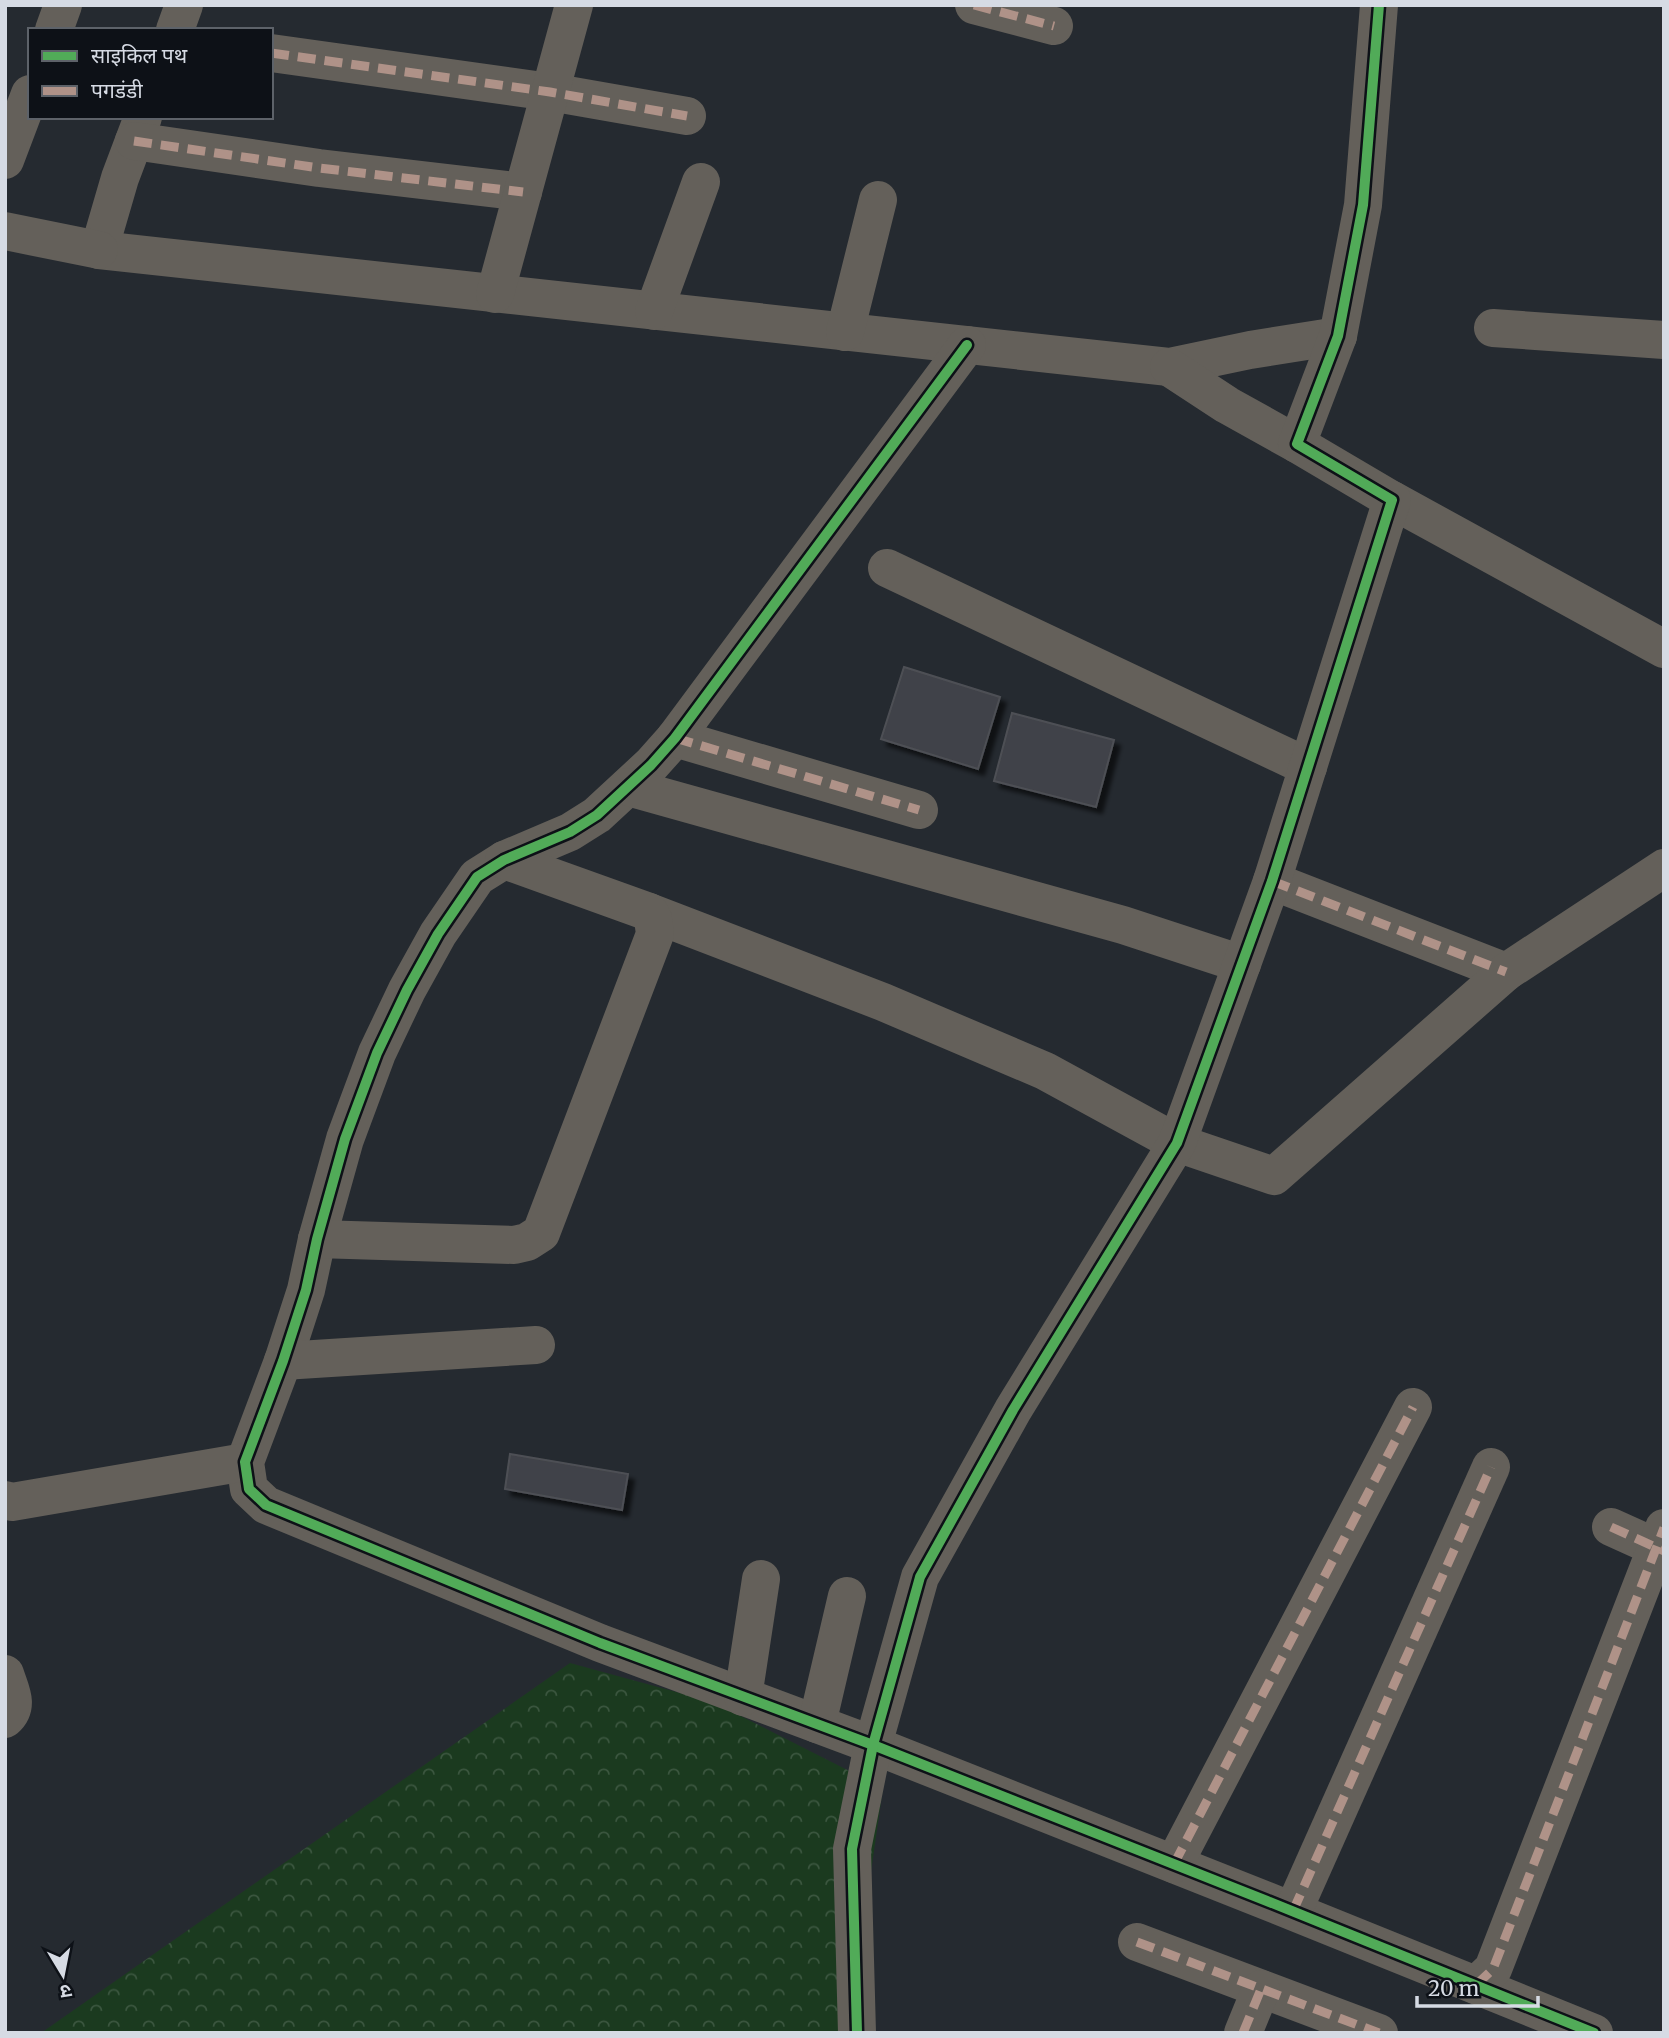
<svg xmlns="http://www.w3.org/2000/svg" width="1669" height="2038" font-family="Merriweather,'Noto Sans Devanagari',serif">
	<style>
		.forest { fill: url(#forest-crowns) }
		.building { fill: #404248; stroke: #4e5055; stroke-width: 2; filter: url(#shadow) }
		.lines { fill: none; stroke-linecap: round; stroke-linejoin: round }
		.minor { stroke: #64605a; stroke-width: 38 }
		.quiet { stroke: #af9288; stroke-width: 9; stroke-dasharray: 18 9; stroke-linecap: butt }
		.cycleway-casing { stroke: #0d1117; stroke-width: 15 }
		.cycleway { stroke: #51ab58; stroke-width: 10 }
	</style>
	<defs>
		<pattern id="forest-crowns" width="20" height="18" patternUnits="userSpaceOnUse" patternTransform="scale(1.75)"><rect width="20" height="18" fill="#1b3a1f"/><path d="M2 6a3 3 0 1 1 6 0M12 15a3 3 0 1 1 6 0" fill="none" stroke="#3b563f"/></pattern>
		<filter id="shadow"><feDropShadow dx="6" dy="6" stdDeviation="2" flood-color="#0009"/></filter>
	</defs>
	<rect width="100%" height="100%" fill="#252a30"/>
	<polygon class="forest" points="570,1663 713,1702 883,1788 848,2033 41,2033"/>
	<g class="building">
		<polygon points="904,667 1000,697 978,769 881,739"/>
		<polygon points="1012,713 1114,740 1096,807 994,781"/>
		<polygon points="510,1454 628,1474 622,1510 505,1489"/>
	</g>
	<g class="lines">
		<g class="minor">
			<polyline points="974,5 1054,26"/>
			<polyline points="54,30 63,5"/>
			<polyline points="175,30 184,5"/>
			<polyline points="271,53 550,92 687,116"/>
			<polyline points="143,117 120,178 99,250 1169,367 1250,350 1338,336"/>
			<polyline points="134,141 319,168 523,192"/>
			<polyline points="5,160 30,94"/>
			<polyline points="5,231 99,250"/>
			<polyline points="495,294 574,5"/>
			<polyline points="654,311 701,182"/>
			<polyline points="1493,328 1664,340"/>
			<polyline points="845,332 878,200"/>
			<polyline points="967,345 675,738 651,765 597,815 570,832 504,860 477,877 438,934 407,990 377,1053 345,1139 317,1239 306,1290 283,1361 245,1462 249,1489 266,1505 600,1643 873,1745 1267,1901 1594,2033"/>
			<polyline points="1169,367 1227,405 1297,444"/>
			<polyline points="1392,500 1664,649"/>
			<polyline points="887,568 1308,767"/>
			<polyline points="675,738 919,810"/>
			<polyline points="628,787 1123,925 1242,964"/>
			<polyline points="1272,881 1506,972"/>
			<polyline points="649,912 883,1002 1045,1071 1177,1143 1274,1176 1506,972 1664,868"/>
			<polyline points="317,1239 514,1245 527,1242 541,1233 655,934 653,919 649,912 504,860"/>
			<polyline points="283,1361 536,1345"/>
			<polyline points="5,1500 12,1502 245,1462"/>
			<polyline points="1611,1527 1664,1551"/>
			<path d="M5,1674C10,1690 20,1706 5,1719"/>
			<polyline points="743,1697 761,1579"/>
			<polyline points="817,1724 847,1596"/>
			<polyline points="1174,1864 1413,1407"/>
			<polyline points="1293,1911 1491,1467"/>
			<polyline points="1137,1942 1379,2033"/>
			<polyline points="1476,1985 1493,1969 1664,1528"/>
			<polyline points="857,2033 852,1849 873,1745 920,1577 1013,1410 1177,1143 1272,881 1392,500 1297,444 1338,336 1363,205 1379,5"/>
			<polyline points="1243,2033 1261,1989"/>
		</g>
		<g class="quiet">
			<polyline points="974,5 1054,26"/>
			<polyline points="271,53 550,92 687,116"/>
			<polyline points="134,141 319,168 523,192"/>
			<polyline points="675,738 919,810"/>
			<polyline points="1272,881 1506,972"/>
			<polyline points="1611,1527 1664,1551"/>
			<polyline points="1174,1864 1413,1407"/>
			<polyline points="1293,1911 1491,1467"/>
			<polyline points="1137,1942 1379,2033"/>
			<polyline points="1476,1985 1493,1969 1664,1528"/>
			<polyline points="1243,2033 1261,1989"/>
		</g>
		<defs>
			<g id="cycleway">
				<polyline points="967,345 675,738 651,765 597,815 570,832 504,860 477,877 438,934 407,990 377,1053 345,1139 317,1239 306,1290 283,1361 245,1462 249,1489 266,1505 600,1643 873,1745 1267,1901 1594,2033"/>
				<polyline points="857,2033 852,1849 873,1745 920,1577 1013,1410 1177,1143 1272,881 1392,500 1297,444 1338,336 1363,205 1379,5"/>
			</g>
		</defs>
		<use href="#cycleway" class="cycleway-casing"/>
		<use href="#cycleway" class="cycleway"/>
	</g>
	<rect width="1669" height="2038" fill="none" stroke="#d6dbe4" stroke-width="14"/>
	<rect x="28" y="28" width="245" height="91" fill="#0d1117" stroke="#5d6269" stroke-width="2"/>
	<rect x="42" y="51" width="35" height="10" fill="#51ab58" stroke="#5d6269" stroke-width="2"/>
	<text x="91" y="63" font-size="21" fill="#d6dbe4">साइकिल पथ</text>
	<rect x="42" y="86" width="35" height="10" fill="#af9288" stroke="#5d6269" stroke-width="2"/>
	<text x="91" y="98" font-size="21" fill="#d6dbe4">पगडंडी</text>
	<g transform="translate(63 1975) rotate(170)" stroke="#0d1117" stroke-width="5" paint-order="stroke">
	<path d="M0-5L12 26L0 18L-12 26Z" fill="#d6dbe4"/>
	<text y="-10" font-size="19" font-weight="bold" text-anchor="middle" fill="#d6dbe4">उ</text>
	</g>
	<path d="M1417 1996v10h121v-10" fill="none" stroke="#d6dbe4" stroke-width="3.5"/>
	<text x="1428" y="1996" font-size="21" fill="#d6dbe4" stroke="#0d1117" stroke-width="5" paint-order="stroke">20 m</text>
</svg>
